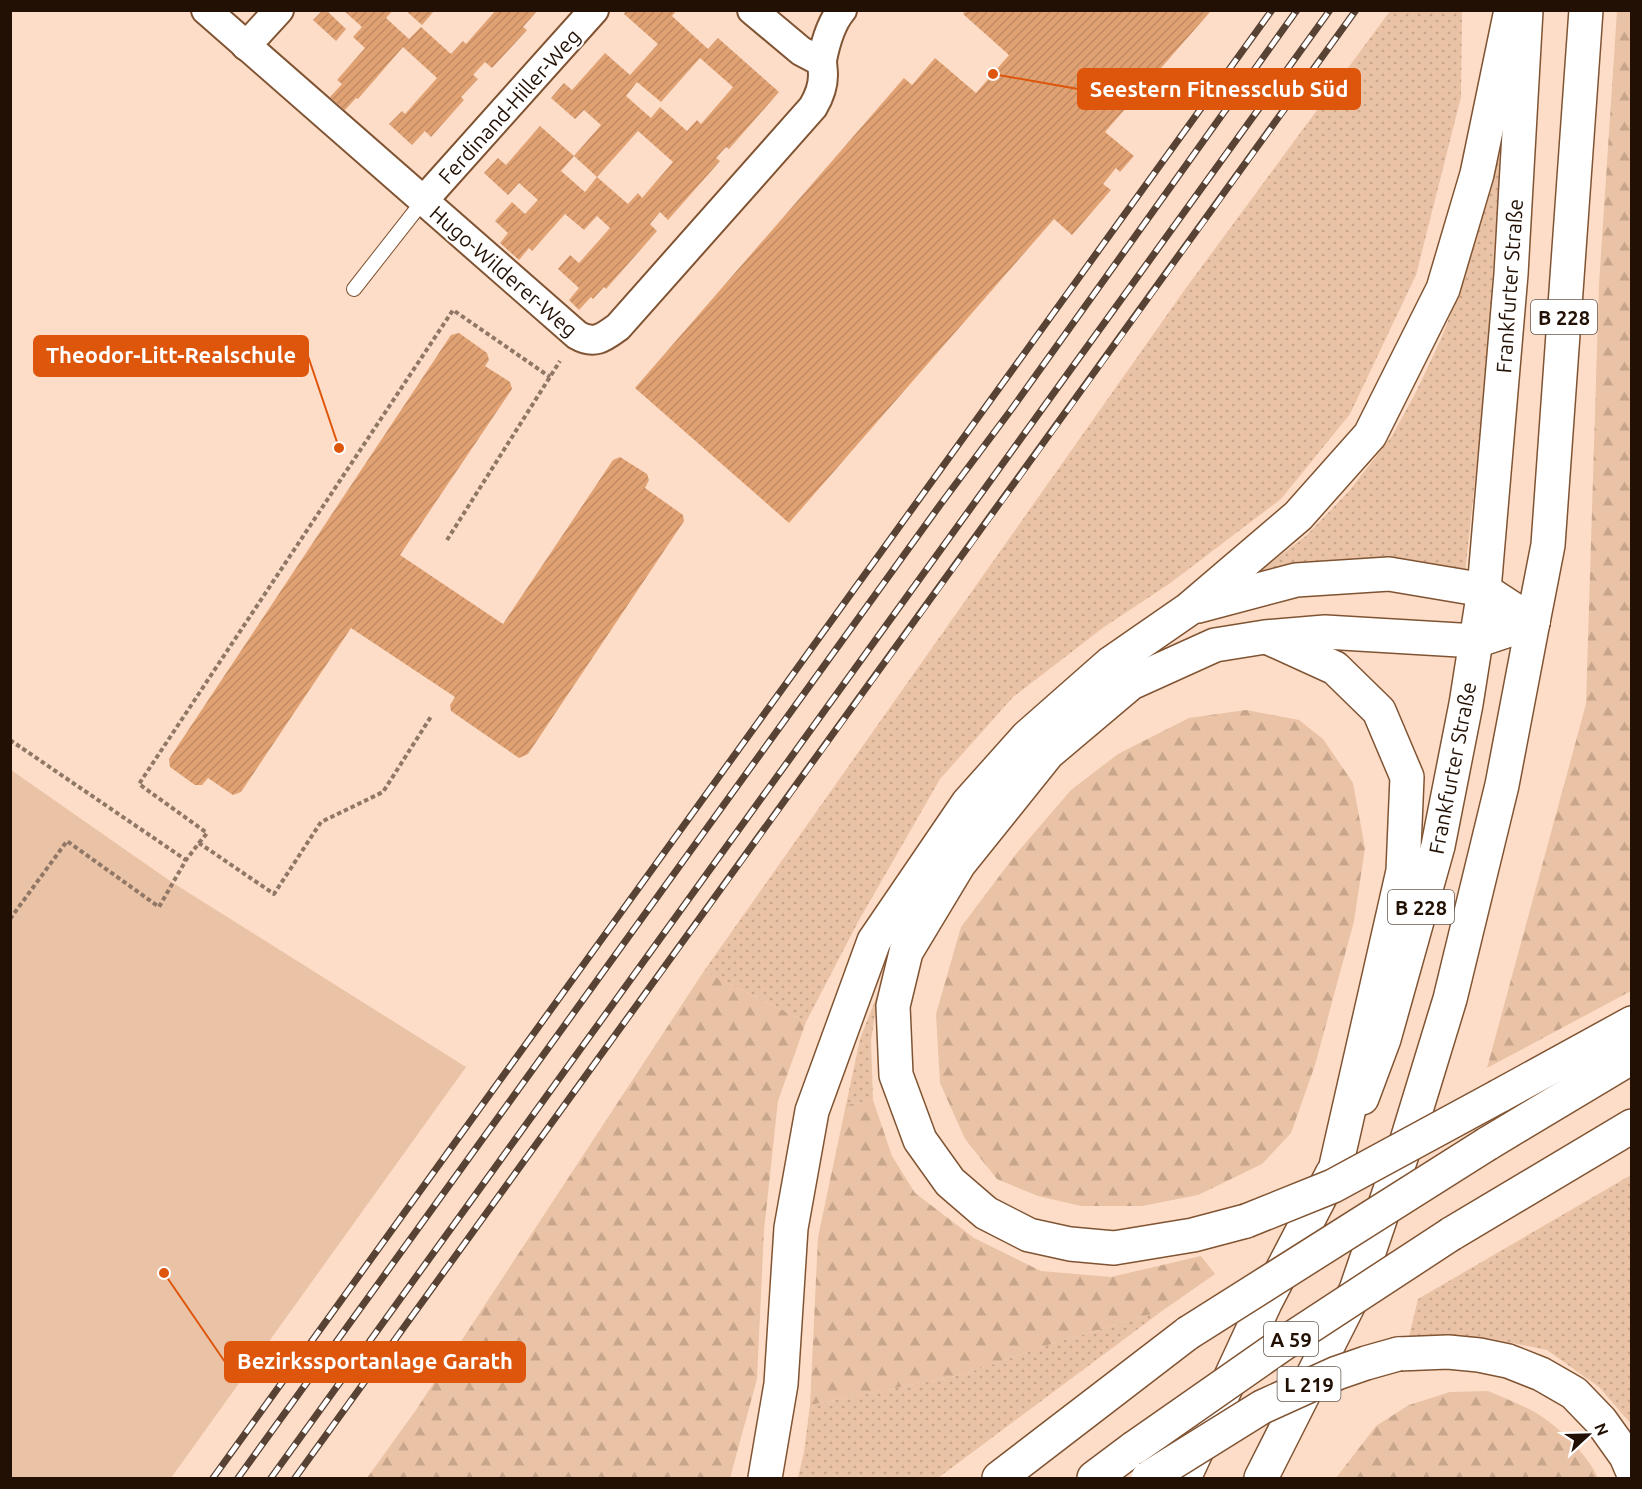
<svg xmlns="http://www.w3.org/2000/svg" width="1642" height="1489" font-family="Ubuntu,sans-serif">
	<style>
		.grass { fill: url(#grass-dots) }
		.forest { fill: url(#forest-firs) }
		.pitch { fill: #eac2a5 }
		.building { fill: url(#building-hatch); fill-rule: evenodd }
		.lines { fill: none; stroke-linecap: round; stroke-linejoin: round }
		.service-casing { stroke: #805432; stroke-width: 16 }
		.minor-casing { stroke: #805432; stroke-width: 32 }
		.primary-casing { stroke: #805432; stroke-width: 36 }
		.trunk-casing { stroke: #805432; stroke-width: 36 }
		.motorway-casing { stroke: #805432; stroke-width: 36 }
		.path { stroke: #907766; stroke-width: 4; stroke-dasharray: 4.5 3; stroke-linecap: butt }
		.service { stroke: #fff; stroke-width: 14 }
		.minor { stroke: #fff; stroke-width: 28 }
		.primary { stroke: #fff; stroke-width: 33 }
		.trunk { stroke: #fff; stroke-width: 33 }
		.motorway { stroke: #fff; stroke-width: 33 }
		.rail-casing { stroke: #574234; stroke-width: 7 }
		.rail { stroke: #fff; stroke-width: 4.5; stroke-dasharray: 14; stroke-linecap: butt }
		.motorway-bridge-casing { stroke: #805432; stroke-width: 36; stroke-linecap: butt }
		.motorway-bridge { stroke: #fff; stroke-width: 33 }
		.labels { text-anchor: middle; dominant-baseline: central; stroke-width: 4.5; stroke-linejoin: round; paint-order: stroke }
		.shield { fill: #fff; stroke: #64584f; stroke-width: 1.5 }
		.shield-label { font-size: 20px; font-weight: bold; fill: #221004 }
		.street-label { font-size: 21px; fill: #221004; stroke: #fff }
		.leader { fill: none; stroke: #de550c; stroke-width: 2 }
		.callout-dot { fill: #de550c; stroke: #fff; stroke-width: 2 }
		.callout { fill: #de550c; stroke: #de550c; stroke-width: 2 }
		.callout-label { font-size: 22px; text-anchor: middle; font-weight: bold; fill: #fff }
	</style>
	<defs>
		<pattern id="grass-dots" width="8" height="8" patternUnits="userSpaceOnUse" patternTransform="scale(1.5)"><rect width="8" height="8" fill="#eac2a5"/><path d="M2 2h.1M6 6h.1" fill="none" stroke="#c8a68c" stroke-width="1.8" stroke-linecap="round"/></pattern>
		<pattern id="forest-firs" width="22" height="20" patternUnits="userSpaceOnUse" patternTransform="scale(1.5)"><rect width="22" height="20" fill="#eac2a5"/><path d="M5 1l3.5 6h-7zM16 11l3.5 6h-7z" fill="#c8a68c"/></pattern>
		<pattern id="building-hatch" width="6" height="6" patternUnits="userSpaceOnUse" patternTransform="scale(1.5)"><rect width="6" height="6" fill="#e1a273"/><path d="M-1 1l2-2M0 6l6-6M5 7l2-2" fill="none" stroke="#c18a62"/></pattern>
	</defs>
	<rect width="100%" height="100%" fill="#fdddc8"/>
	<g class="grass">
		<polygon points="1390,11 1462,11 1461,97 1416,275 1350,414 1281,499 1169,584 1104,627 1013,697 940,779 858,922 806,1022 704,971 1186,288"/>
		<polygon points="1499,140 1499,189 1485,389 1465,573 1248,580 1306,536 1349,491 1392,436 1416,392 1441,339 1464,279 1486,186"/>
		<polygon points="878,993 871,1041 873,1100 846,1105 860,1039"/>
		<polygon points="1631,1175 1631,1424 1599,1387 1547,1350 1488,1338 1409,1337 1418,1299"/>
		<polygon points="1162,1311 938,1478 798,1478 804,1452 810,1405 961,1375 1054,1343"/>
	</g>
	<g class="forest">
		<polygon points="1617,11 1632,11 1631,991 1487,1068 1586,704 1599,284"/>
		<polygon points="1246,710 1299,720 1323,739 1353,783 1365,848 1354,921 1315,1065 1291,1133 1262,1164 1198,1195 1142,1206 1081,1206 1038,1196 997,1179 965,1139 940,1083 936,1014 961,927 1016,854 1071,790 1118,754 1189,718"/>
		<polygon points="704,971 806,1022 778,1101 764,1230 757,1379 730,1478 367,1478 416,1410"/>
		<polygon points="873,1100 892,1156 915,1193 974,1238 1041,1271 1111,1277 1201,1256 1215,1274 1162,1311 1054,1343 961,1375 810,1405 818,1237 846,1105"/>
		<path d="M1488,1391C1502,1397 1517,1403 1531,1410C1554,1422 1588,1454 1598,1478H1336L1376,1426L1409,1405L1450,1392Z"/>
	</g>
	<polygon class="pitch" points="11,770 173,883 466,1067 171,1478 11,1478"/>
	<g class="building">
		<polygon points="323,10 326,10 346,29 336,41 313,20"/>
		<polygon points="343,10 393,10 386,18 409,39 421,27 451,54 463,41 466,44 496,10 538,10 523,27 527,30 492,68 485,62 473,75 478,79 461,97 464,100 431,137 425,131 412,145 389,124 402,111 405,114 437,78 403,47 358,99 356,98 345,110 330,97 342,84 337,80 365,48 353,37 362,27"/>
		<polygon points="405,10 435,10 422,25"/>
		<path d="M626,10H677L672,16L708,49L718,38L779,92L729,149L726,147L716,158L720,161L668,220L660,212L650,224L657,231L606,289L604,287L593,299L591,297L579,310L569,300L579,288L558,269L570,255L579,263L610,228L597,216L584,230L565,214L532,251L529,248L519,260L500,243L508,233L495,221L512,202L525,214L538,200L519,183L508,195L484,173L498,158L506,165L540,126L574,156L561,171L585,192L597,177L628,204L638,193L642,198L673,162L638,131L597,177L574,156L601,125L584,110L575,119L551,98L564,83L572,90L605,53L630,75L658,44L624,14ZM700,58L733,87L701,124L697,120L687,131L660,107L651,118L626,96L637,82L661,102Z"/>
		<polygon points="966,10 1208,10 1210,12 1105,132 1134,156 1120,172 1116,168 1103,184 1111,190 1072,235 1054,219 789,523 635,388 904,78 912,85 935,58 976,93 1009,55 963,14"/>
		<polygon points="459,333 487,353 489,360 485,366 510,382 512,389 400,555 503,624 613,460 620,457 647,474 649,480 645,488 683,515 684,521 528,754 519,758 451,711 450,705 455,697 351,628 241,792 233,795 208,778 202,785 195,785 170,767 169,759 451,335"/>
	</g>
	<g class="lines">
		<defs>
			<polyline id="service" points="354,289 423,201"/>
			<g id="minor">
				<path d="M206,10L577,335C594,345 603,338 618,327L813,107C819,97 823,87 823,75C823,70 822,65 822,60C825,45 831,23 842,10"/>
				<polyline points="752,10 801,51 822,62"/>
				<polyline points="246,46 279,10"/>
				<polyline points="423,201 594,10"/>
			</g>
			<g id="primary">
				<polyline points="1362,1098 1384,1039 1438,846 1466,704 1484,590"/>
				<polyline points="1184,1478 1265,1303 1332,1174"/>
				<polyline points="1261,1478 1356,1290 1406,1143 1450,999 1502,785 1533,622"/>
			</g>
			<g id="trunk">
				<polyline points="1484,590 1511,274 1526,10"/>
				<polyline points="1533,622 1548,545 1586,10"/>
			</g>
			<g id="motorway">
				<polyline points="1198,606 1296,580 1389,574 1484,590 1533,622"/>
				<polyline points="1269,638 1335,668 1379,711 1407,777 1403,871 1336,1166"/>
				<polyline points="1499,1096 1632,1023"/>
				<polyline points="1487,1144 1632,1057"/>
				<polyline points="1246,1221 1193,1235 1114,1248 1070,1244 1029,1235 986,1213 950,1182 920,1140 896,1075 893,1006 906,952 959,864 1048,753 1131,683 1215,645 1265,637 1325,632 1476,641 1533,622"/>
				<polyline points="1451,1234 1632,1126"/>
				<polyline points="1398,1354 1448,1352 1479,1355 1508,1361 1541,1374 1574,1393 1601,1421 1626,1456 1632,1470"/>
				<polyline points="765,1478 781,1384 791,1228 812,1111 874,941 968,803 1027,737 1111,663 1189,609 1298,516 1370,435 1443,289 1477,174 1511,10"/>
				<polyline points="999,1478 1188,1333"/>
				<polyline points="1094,1478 1134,1448"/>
			</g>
		</defs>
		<use href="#service" class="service-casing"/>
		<use href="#minor" class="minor-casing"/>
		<use href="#primary" class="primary-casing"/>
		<use href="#trunk" class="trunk-casing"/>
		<use href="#motorway" class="motorway-casing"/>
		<g class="path">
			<polyline points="447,540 560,361"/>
			<polyline points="10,740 186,860"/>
			<polyline points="199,843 207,833 139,784 453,310 550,377"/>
			<polyline points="10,919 67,841 159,907 186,860 199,843 274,894 321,822 383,792 432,715"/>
		</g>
		<use href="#service" class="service"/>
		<use href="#minor" class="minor"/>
		<use href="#primary" class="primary"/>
		<use href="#trunk" class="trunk"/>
		<use href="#motorway" class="motorway"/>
		<defs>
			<g id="rail">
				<polyline points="213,1478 1272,10"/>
				<polyline points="238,1478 940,505 1011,410 1297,10"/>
				<polyline points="271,1478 1330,10"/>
				<path d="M295,1478C648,989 1003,501 1356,10"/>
			</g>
		</defs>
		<use href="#rail" class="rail-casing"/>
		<use href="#rail" class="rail"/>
		<defs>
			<g id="motorway-bridge">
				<polyline points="1246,1221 1333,1186 1499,1096"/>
				<polyline points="1188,1333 1487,1144"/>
				<polyline points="1134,1448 1280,1346 1451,1234"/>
				<polyline points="1148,1478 1262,1407 1337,1373 1366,1363 1398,1354"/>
			</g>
		</defs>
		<use href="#motorway-bridge" class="motorway-bridge-casing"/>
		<use href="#motorway-bridge" class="motorway-bridge"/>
	</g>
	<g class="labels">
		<g class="shield">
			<rect x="1531" y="300" width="66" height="34" rx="4.5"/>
			<rect x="1388" y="890" width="66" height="34" rx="4.5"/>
			<rect x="1264" y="1322" width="54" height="34" rx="4.5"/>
			<rect x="1277.5" y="1367" width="63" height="34" rx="4.5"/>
		</g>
		<g class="shield-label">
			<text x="1564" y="317">B 228</text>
			<text x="1421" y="907">B 228</text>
			<text x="1291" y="1339">A 59</text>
			<text x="1309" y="1384">L 219</text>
		</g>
		<g class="street-label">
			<text transform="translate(509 106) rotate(-48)">Ferdinand-Hiller-Weg</text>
			<text transform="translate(504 271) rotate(41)">Hugo-Wilderer-Weg</text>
			<text transform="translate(1509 286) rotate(-86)">Frankfurter Straße</text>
			<text transform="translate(1452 768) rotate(-79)">Frankfurter Straße</text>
		</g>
	</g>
	<path class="leader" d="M993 74L1078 89M339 448L308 356M164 1273L225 1362"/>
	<g class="callout-dot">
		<circle cx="993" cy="74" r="6"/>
		<circle cx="339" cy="448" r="6"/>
		<circle cx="164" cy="1273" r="6"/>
	</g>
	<g class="callout">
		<rect x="1078" y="69" width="282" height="40" rx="6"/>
		<rect x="34" y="336" width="274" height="40" rx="6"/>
		<rect x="225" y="1342" width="300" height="40" rx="6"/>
	</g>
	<g class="callout-label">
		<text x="1219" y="97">Seestern Fitnessclub Süd</text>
		<text x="171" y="363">Theodor-Litt-Realschule</text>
		<text x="375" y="1369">Bezirkssportanlage Garath</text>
	</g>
	<rect width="1642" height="1489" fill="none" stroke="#221004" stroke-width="24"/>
	<g transform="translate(1588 1435) rotate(68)" stroke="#ffffff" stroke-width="4.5" paint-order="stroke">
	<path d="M0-4.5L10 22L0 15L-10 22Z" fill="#221004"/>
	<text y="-9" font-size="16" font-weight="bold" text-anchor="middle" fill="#221004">N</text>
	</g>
</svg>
